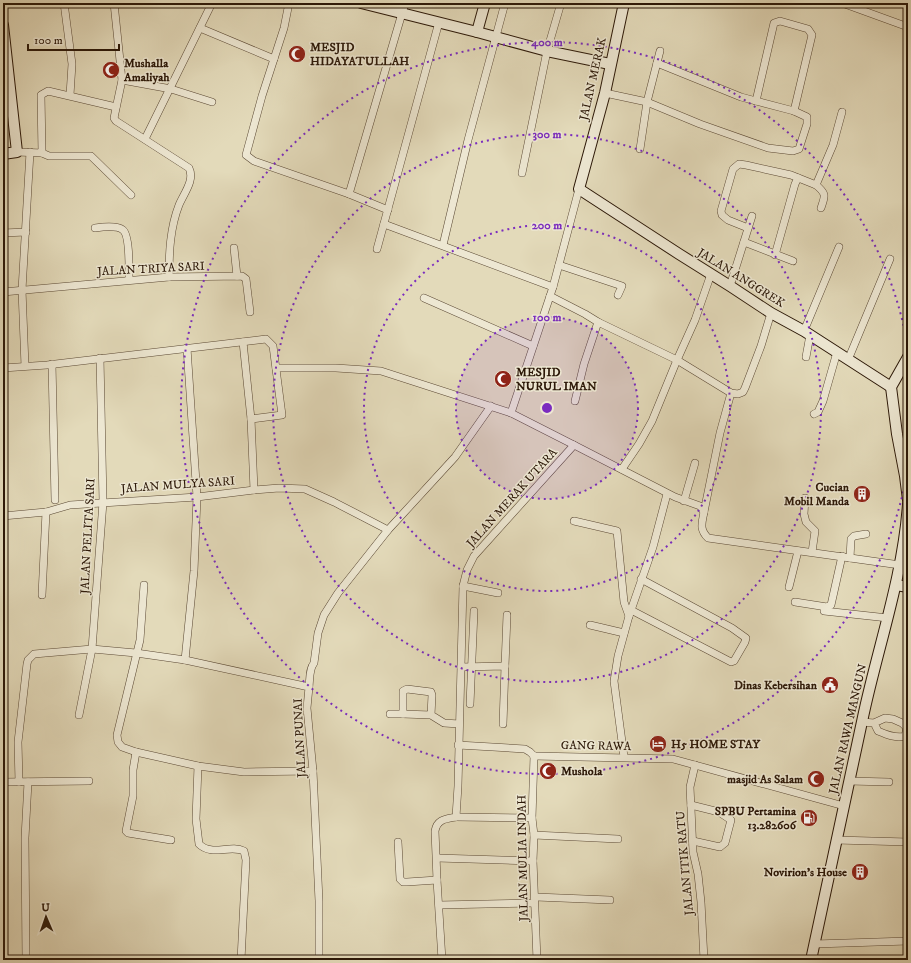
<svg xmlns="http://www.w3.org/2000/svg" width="911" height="963" font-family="'IM FELL DW Pica',serif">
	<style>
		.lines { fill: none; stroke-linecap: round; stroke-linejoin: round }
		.street-casing { stroke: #5a4834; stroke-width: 8 }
		.secondary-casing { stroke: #2c1808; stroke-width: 12 }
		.street { stroke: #ede7d2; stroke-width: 7 }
		.secondary { stroke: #ede7d2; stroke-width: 10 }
		.ring { fill: none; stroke: #7b2cbf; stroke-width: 2; stroke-dasharray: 2 4 }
		.labels { text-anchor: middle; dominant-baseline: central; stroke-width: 3; stroke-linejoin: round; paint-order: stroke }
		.poi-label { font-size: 12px; font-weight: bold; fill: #2c1808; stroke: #ede7d2; text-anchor: start }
		.street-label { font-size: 12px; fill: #2c1808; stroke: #ede7d2 }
		.centre { fill: #7b2cbf; stroke: #ede7d2; stroke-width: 2 }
		.ring-label { font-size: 12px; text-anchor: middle; font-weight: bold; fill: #7b2cbf; stroke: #ede7d2; stroke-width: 3; stroke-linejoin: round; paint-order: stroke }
	</style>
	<rect width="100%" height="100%" fill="#e3daba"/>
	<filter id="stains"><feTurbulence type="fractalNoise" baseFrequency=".005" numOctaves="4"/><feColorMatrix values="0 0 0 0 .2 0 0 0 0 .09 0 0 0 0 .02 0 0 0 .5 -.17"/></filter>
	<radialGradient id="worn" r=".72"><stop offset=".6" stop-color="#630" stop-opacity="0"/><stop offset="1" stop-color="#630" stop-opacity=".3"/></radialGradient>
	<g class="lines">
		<defs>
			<g id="street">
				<polyline points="64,3 72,64 70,95"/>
				<path d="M114,3L122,80L114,118L116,121L189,168C195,180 184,193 179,205C170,228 169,253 169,277"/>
				<polyline points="289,3 284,28 262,96 246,155 254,161 349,194 405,3"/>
				<polyline points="842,3 908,27"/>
				<polyline points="200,28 274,59"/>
				<polyline points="122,80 171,89 212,102"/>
				<polyline points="605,93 647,102 700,124 768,148 793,151 799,149 807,124 807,117 794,111 741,97 657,63"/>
				<polyline points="756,101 774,23 780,21 808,29 812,35 794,111"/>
				<polyline points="145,139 212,3"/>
				<polyline points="640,149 647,102 660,51"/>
				<polyline points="17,152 42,153 41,95 48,91 116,107"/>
				<polyline points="42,153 49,156 91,156 131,195"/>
				<polyline points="522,173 547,51 561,3"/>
				<path d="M816,185C827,194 825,196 821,208"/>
				<polyline points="349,194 388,210"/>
				<polyline points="384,224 553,287"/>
				<path d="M95,228C102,227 117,225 123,230C130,236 129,270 129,280"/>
				<polyline points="748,228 728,220 722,215 721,211 733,169 739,164 746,165 791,175 816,185 833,145 842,112"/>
				<polyline points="3,233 26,232"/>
				<polyline points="744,242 793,261"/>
				<polyline points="443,245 468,140 505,3"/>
				<polyline points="234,248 237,276"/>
				<polyline points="377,249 439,22"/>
				<polyline points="775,255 795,184 798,178"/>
				<polyline points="559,265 622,286 618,295"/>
				<polyline points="730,286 752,216"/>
				<polyline points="3,292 169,277 242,276 246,279 250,312"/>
				<polyline points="550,296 585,314 598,322 677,360 731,393 738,394 743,392 745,388 761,346 771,313"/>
				<polyline points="424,298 533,346"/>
				<polyline points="804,331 839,247"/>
				<polyline points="243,342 251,419"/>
				<polyline points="806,357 810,335"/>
				<polyline points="848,360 890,259"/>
				<polyline points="52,364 55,500"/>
				<polyline points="25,366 22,290 30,152"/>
				<polyline points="3,368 47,365 266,339 273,346 282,415 251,419 254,490 197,497 70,505 46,512 3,516"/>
				<path d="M276,368H336L381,371L511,413L574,445L474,556L467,570L463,586L458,786L456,817C446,819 437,819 435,831L437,880L442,960"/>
				<polyline points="575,401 584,364 598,322"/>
				<polyline points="511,413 553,287 579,189"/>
				<polyline points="814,414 818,412 823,401 837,352"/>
				<path d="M574,445L675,497L700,506L704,512C702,523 699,529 708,538L900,565"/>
				<polyline points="622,469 639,444 652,421 677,360 695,320 711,274"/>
				<polyline points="254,490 279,488 305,489 334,502 388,530"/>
				<polyline points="805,498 804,514 806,522 815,531 812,552"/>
				<polyline points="684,501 695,463"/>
				<polyline points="704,512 720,433 731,393"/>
				<polyline points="574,521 617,531 624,602 629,616"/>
				<polyline points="850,558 851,539 854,536 866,534"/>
				<polyline points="144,585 140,640 117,735 118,742 122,747 136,752 198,766 244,772 313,771"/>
				<polyline points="463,586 498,593"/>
				<polyline points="789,587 798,551"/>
				<polyline points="42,595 46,512"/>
				<polyline points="795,602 827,607 831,605 842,556"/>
				<polyline points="631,610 731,662 734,661 745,642 746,638 732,628 641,579"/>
				<polyline points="824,611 888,618"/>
				<polyline points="590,625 624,633"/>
				<polyline points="185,660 194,571 197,497 187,348"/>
				<polyline points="505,666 507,615"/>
				<polyline points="461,667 505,666 503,724"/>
				<path d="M309,687C310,679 309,669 314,663L318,633L324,615L338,593L388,530L455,457L491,406"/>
				<polyline points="470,704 474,611"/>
				<polyline points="390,714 403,714"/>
				<polyline points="79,715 92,649 103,502 100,358"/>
				<polyline points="431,715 432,695 431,692 407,689 403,691 403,714 431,715 444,723 459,724"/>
				<path d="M862,722L874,723L885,718L893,719L902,723L907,728L905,736C896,739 885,734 878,731L874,723"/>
				<polyline points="458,745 525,749 530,752 534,756"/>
				<polyline points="136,752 133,770 133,796 126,831 128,833 171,840"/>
				<polyline points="534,756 673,759 844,806"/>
				<polyline points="534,756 532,818 534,835 533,861 537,960"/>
				<polyline points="624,757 614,681 618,656 629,616 653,547 667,494"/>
				<polyline points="695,765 690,787 693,852 698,874 701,902 704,960"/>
				<path d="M198,766L196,819L199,844C212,857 230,844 244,851L246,860L241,960"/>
				<polyline points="849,781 889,782"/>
				<polyline points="3,782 89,781"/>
				<polyline points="19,782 18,742 27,664 28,660 34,654 92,649 136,653 185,660 309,687 307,708 313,771 319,901 319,960"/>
				<polyline points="691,805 719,812 731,820 725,843 720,847 693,841"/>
				<polyline points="456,817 532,818"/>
				<polyline points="534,835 618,839"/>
				<polyline points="836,840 908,842"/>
				<polyline points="398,842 400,879 403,882 407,882 437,880"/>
				<polyline points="437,858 533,861"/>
				<polyline points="536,897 610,900"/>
				<polyline points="439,905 534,903"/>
				<polyline points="815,944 908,941"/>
				<polyline points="26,960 25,838 28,782"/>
			</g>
			<g id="secondary">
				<polyline points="361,3 477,32 547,51 610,64"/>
				<polyline points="624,3 605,93 579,189 679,254 730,286 771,313 804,331 891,387"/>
				<polyline points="3,25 17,152 3,154"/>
				<polyline points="477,32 485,3"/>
				<polyline points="908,357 891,387 897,434 905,476 908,500"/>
				<polyline points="896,585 908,587"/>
				<path d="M811,960C829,879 846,798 863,717C878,646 903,577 908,504"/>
			</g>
		</defs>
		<use href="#street" class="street-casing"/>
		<use href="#secondary" class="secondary-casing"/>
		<use href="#street" class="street"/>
		<use href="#secondary" class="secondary"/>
	</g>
	<circle cx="547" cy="408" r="91" fill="#7b2cbf" fill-opacity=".12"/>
	<g class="ring">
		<circle cx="547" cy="408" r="91"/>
		<circle cx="547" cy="408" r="183"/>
		<circle cx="547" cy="408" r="274"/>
		<path d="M908 468A366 366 0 1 1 908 348"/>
	</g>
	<defs>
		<symbol id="mosque-disc" viewBox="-11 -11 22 22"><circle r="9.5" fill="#8f2418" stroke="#ede7d2"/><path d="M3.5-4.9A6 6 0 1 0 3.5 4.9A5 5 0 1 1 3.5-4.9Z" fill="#fff"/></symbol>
		<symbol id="building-disc" viewBox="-11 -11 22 22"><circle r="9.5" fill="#8f2418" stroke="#ede7d2"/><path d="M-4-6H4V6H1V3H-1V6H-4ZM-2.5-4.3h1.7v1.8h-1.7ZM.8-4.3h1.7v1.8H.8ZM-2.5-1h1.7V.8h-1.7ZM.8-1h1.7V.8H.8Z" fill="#fff"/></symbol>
		<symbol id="civic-disc" viewBox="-11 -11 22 22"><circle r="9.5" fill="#8f2418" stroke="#ede7d2"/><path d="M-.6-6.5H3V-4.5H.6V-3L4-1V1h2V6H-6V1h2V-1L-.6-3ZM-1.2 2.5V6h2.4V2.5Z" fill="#fff"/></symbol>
		<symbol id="hotel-disc" viewBox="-11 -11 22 22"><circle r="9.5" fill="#8f2418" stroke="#ede7d2"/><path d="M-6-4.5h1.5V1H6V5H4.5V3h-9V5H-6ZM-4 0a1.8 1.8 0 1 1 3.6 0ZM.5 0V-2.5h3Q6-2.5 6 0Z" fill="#fff"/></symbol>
		<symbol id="fuel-disc" viewBox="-11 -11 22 22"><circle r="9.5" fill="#8f2418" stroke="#ede7d2"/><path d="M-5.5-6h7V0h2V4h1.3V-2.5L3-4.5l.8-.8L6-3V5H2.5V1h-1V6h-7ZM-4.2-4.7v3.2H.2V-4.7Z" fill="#fff"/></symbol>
	</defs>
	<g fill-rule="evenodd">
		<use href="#mosque-disc" x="287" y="44" width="20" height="20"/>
		<use href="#mosque-disc" x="101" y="60" width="20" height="20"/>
		<use href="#mosque-disc" x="493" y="369" width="20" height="20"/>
		<use href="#building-disc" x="852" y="484" width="20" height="20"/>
		<use href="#civic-disc" x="820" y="675" width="20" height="20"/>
		<use href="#hotel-disc" x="648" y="734" width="20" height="20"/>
		<use href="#mosque-disc" x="538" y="761" width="20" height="20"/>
		<use href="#mosque-disc" x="806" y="769" width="20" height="20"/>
		<use href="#fuel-disc" x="799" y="808" width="20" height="20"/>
		<use href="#building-disc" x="850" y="862" width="20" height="20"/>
	</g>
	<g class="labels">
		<g class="poi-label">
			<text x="310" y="47">MESJID<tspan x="310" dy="14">HIDAYATULLAH</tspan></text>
			<text x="124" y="63">Mushalla<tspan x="124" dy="14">Amaliyah</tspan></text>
			<text x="516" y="372">MESJID<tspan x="516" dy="14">NURUL IMAN</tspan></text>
			<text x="849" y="487" text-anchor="end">Cucian<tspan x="849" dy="14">Mobil Manda</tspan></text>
			<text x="817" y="685" text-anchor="end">Dinas Kebersihan</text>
			<text x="671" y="744">H5 HOME STAY</text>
			<text x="561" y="771">Mushola</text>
			<text x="803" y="779" text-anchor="end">masjid As Salam</text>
			<text x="796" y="811" text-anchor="end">SPBU Pertamina<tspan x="796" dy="14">13.282606</tspan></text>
			<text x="847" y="872" text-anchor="end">Novirion's House</text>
		</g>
		<g class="street-label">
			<text transform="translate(593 79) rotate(-77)">JALAN MERAK</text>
			<text transform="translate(151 269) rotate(-3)">JALAN TRIYA SARI</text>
			<text transform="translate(741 278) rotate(32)">JALAN ANGGREK</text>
			<text transform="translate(178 485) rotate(-4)">JALAN MULYA SARI</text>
			<text transform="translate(512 498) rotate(-48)">JALAN MERAK UTARA</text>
			<text transform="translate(88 536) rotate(-87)">JALAN PELITA SARI</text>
			<text transform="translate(848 729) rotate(-77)">JALAN RAWA MANGUN</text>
			<text transform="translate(300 738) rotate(-93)">JALAN PUNAI</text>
			<text transform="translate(596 746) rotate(1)">GANG RAWA</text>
			<text transform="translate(523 858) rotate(-91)">JALAN MULIA INDAH</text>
			<text transform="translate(685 863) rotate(-95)">JALAN ITIK RATU</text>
		</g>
	</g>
	<circle cx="547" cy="408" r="6" class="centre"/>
	<g class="ring-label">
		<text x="547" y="46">400 m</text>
		<text x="547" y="138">300 m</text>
		<text x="547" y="229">200 m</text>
		<text x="547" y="321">100 m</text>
	</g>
	<rect width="911" height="963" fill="none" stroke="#e3daba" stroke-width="16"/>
	<rect x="4" y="4" width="903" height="955" fill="none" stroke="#2c1808" stroke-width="2"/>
	<rect x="8" y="8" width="895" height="947" fill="none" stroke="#2c1808"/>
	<g transform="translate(46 917) rotate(358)" stroke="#ede7d2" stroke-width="3" paint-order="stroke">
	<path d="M0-3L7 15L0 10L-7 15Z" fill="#2c1808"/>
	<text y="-6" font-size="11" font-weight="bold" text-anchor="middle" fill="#2c1808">U</text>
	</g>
	<path d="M28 44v6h91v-6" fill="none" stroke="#2c1808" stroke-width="2"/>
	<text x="34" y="44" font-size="12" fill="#2c1808" stroke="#ede7d2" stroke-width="3" paint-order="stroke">100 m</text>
	<rect width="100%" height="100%" filter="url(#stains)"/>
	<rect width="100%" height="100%" fill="url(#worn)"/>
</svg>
